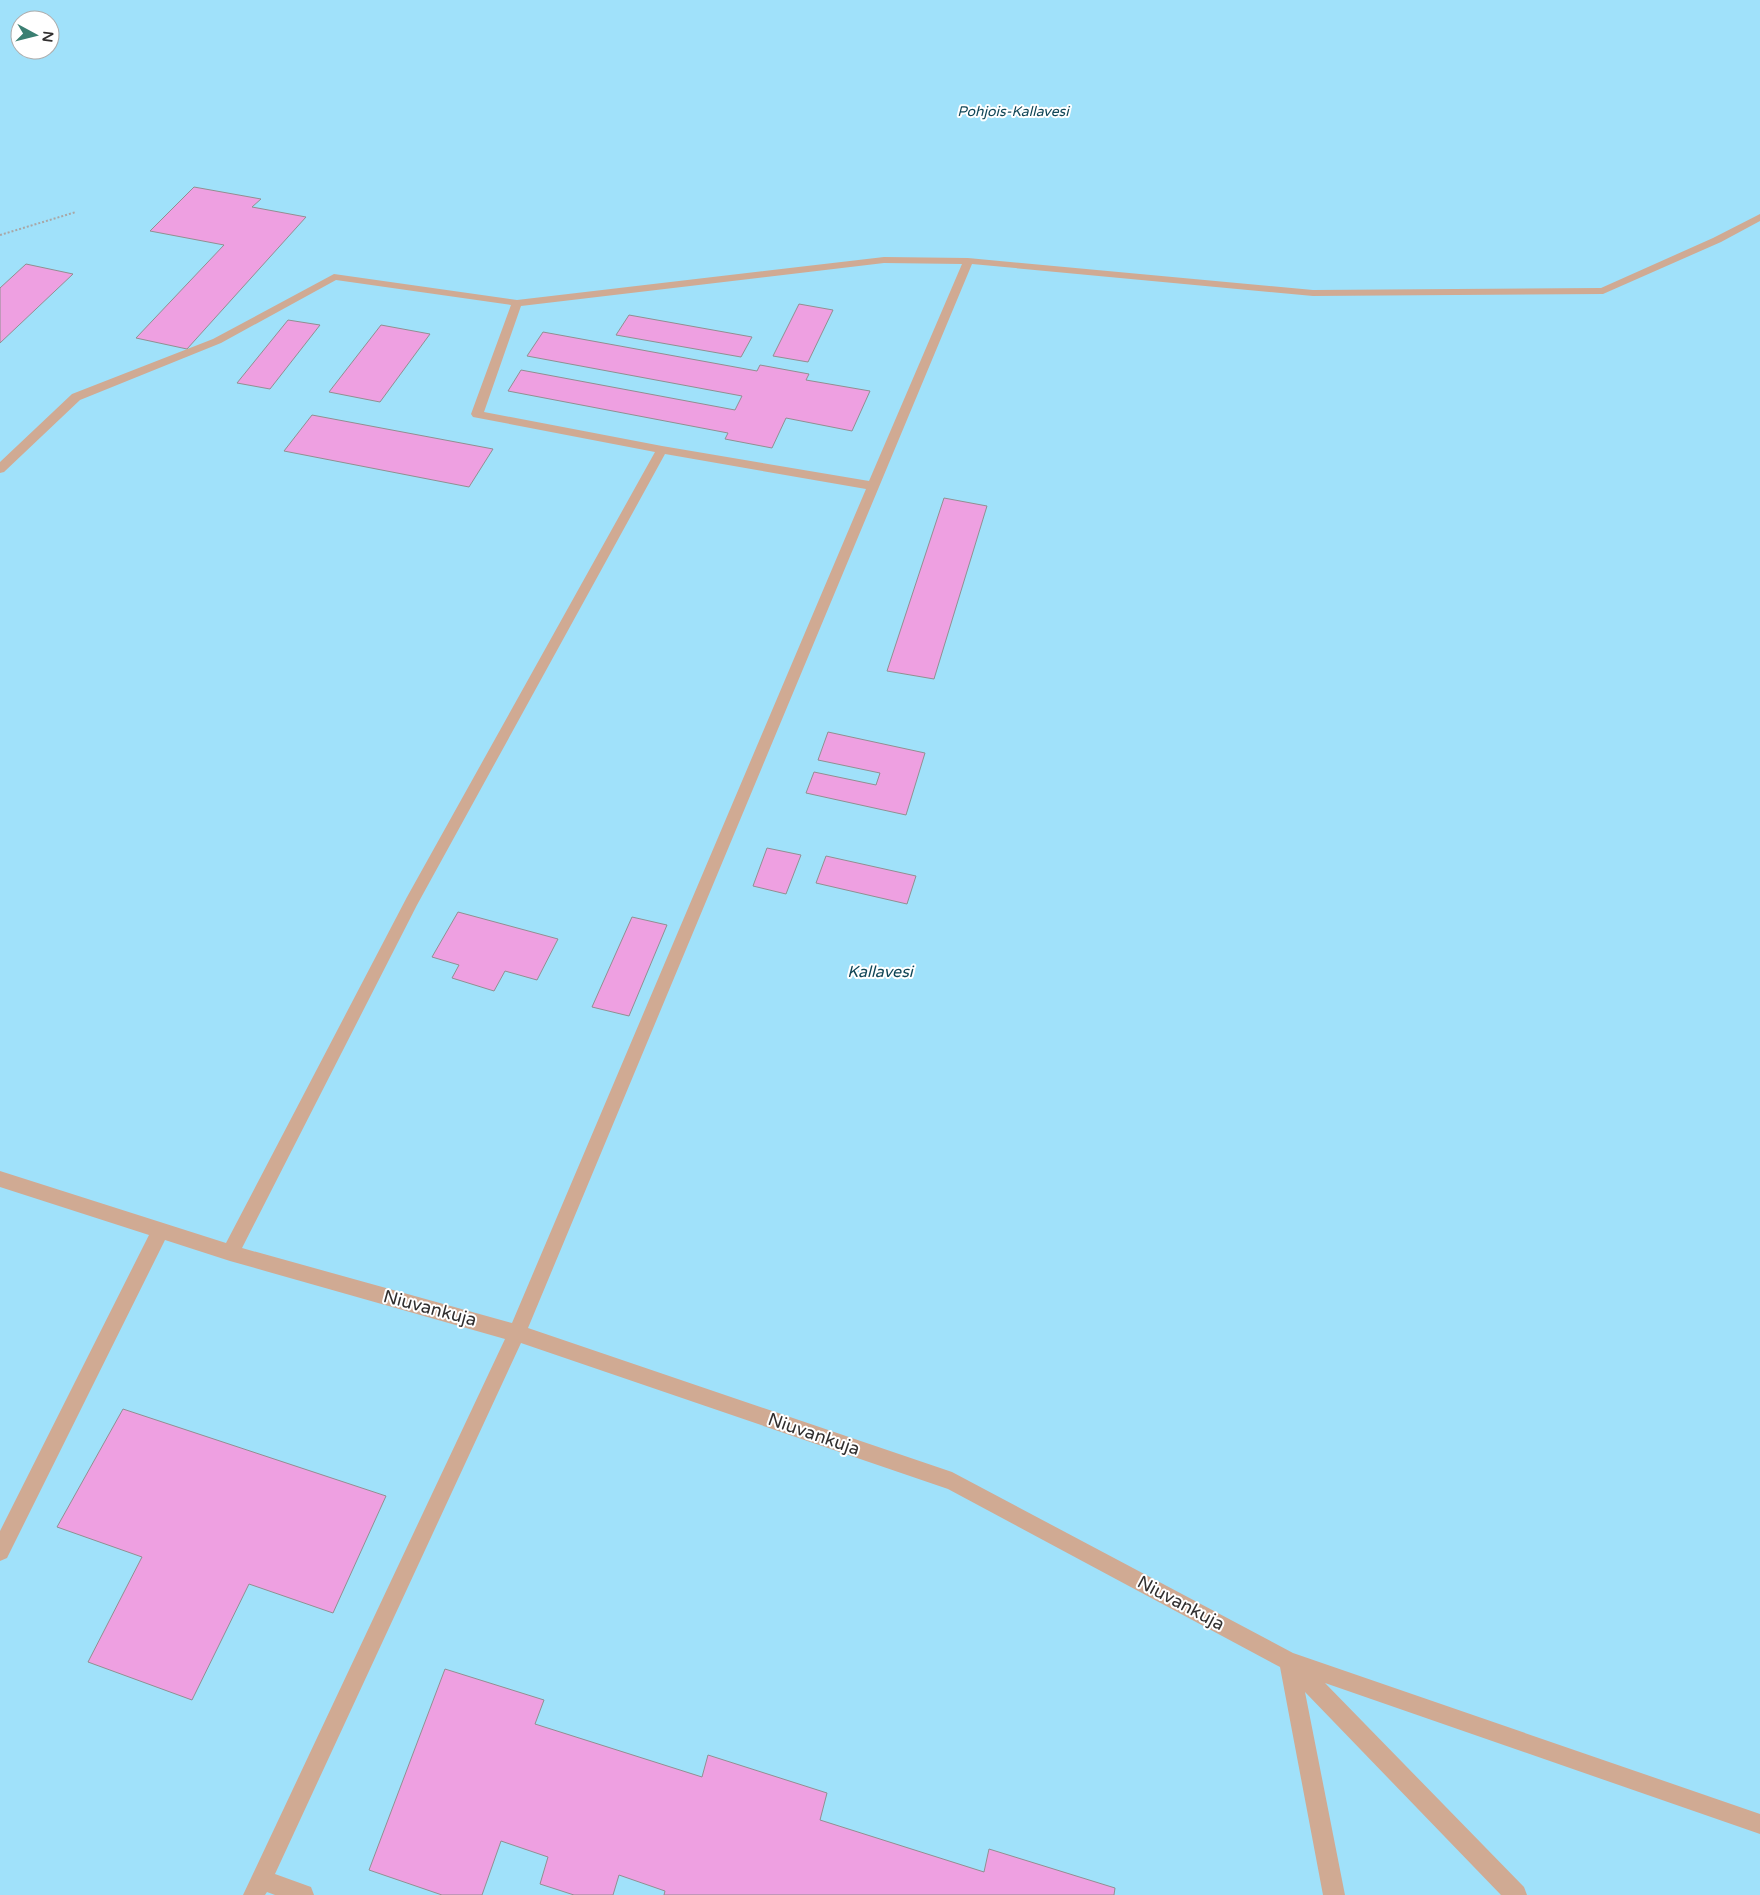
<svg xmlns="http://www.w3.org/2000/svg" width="1760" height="1895" font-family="'Varela Round',sans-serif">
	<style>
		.water { fill: #a0e1fa; fill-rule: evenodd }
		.building { fill: #eea0e1; stroke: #928f91 }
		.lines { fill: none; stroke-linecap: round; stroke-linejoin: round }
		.path { stroke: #a9a6a5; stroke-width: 2; stroke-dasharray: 2 2; stroke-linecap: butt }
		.minor { fill: #d0aa93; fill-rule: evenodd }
		.labels { text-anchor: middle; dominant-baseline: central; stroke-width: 4; stroke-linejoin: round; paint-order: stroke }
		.far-water-label { font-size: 14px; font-style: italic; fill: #104657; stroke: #fff }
		.water-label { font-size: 16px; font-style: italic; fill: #104657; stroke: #fff }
		.near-street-label { font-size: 18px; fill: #312f2f; stroke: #fff }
	</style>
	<rect width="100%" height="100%" fill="#f3efee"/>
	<path class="water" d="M0,0H1760V1895H0ZM20,20H50V50H20Z"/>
	<g class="building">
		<polygon points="194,187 261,199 252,207 306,217 187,349 136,338 224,245 150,231"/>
		<polygon points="26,264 73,274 0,343 0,288"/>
		<polygon points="799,304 833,310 808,362 773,356"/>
		<polygon points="629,315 752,337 741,357 616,335"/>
		<polygon points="288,320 320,325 270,389 237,383"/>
		<polygon points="381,325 430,334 380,402 329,392"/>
		<polygon points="543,332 757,371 760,365 809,374 806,380 870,391 852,431 786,418 772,448 725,439 728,433 508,391 521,370 735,410 742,396 527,356"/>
		<polygon points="312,415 493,449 469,487 284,451"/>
		<polygon points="944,498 987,506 934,679 887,671"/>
		<polygon points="828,732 925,753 906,815 806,793 814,772 876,785 880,773 818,760"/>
		<polygon points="767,848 801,855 786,894 753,886"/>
		<polygon points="826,856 916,876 907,904 816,883"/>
		<polygon points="458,912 558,939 537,980 505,971 494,991 452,978 459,965 432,957"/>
		<polygon points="632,917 667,925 629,1016 592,1007"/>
		<polygon points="123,1409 386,1496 333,1613 249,1584 192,1700 88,1662 142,1557 57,1527"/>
		<polygon points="445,1669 544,1700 535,1724 702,1777 708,1755 827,1793 820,1820 984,1872 989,1849 1115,1888 1114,1895 664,1895 665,1891 619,1875 613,1895 574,1895 540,1884 548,1857 501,1841 482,1895 442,1895 369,1870"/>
	</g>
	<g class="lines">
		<polyline class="path" points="0,235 76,212"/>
		<path class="minor" d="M1760,214V221L1721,242L1603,294L1313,296L972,264L528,1328L952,1472L1293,1653L1760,1814V1834L1325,1683L1524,1887L1527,1895H1501L1305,1692L1345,1895H1323L1280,1667L948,1489L521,1343L275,1874L311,1887L314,1895H275L267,1892L265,1895H243L505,1339L230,1261L165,1240L7,1558L0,1561V1531L149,1235L0,1187V1171L226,1243L407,897L655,452L473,417L471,414L511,305L336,280L221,343L80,400L4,472L0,473V462L72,394L213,339L334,274L517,300L884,257L968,258L1313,290L1601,288L1713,238ZM884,263L962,264L869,481L662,446L484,412L521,306ZM665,454L866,489L512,1323L242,1248L417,905Z"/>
	</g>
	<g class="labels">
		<g class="far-water-label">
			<text x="1013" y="111">Pohjois-Kallavesi</text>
		</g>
		<g class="water-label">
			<text x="880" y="972">Kallavesi</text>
		</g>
		<g class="near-street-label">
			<text transform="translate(430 1308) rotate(15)">Niuvankuja</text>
			<text transform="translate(814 1434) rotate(19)">Niuvankuja</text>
			<text transform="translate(1181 1603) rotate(28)">Niuvankuja</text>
		</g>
	</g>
	<g transform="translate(35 35) rotate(97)"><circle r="24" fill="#ffffff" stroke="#adacac"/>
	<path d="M0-4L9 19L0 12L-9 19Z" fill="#3b7f72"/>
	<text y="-8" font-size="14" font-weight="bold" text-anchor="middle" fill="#312f2f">N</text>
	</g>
</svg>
